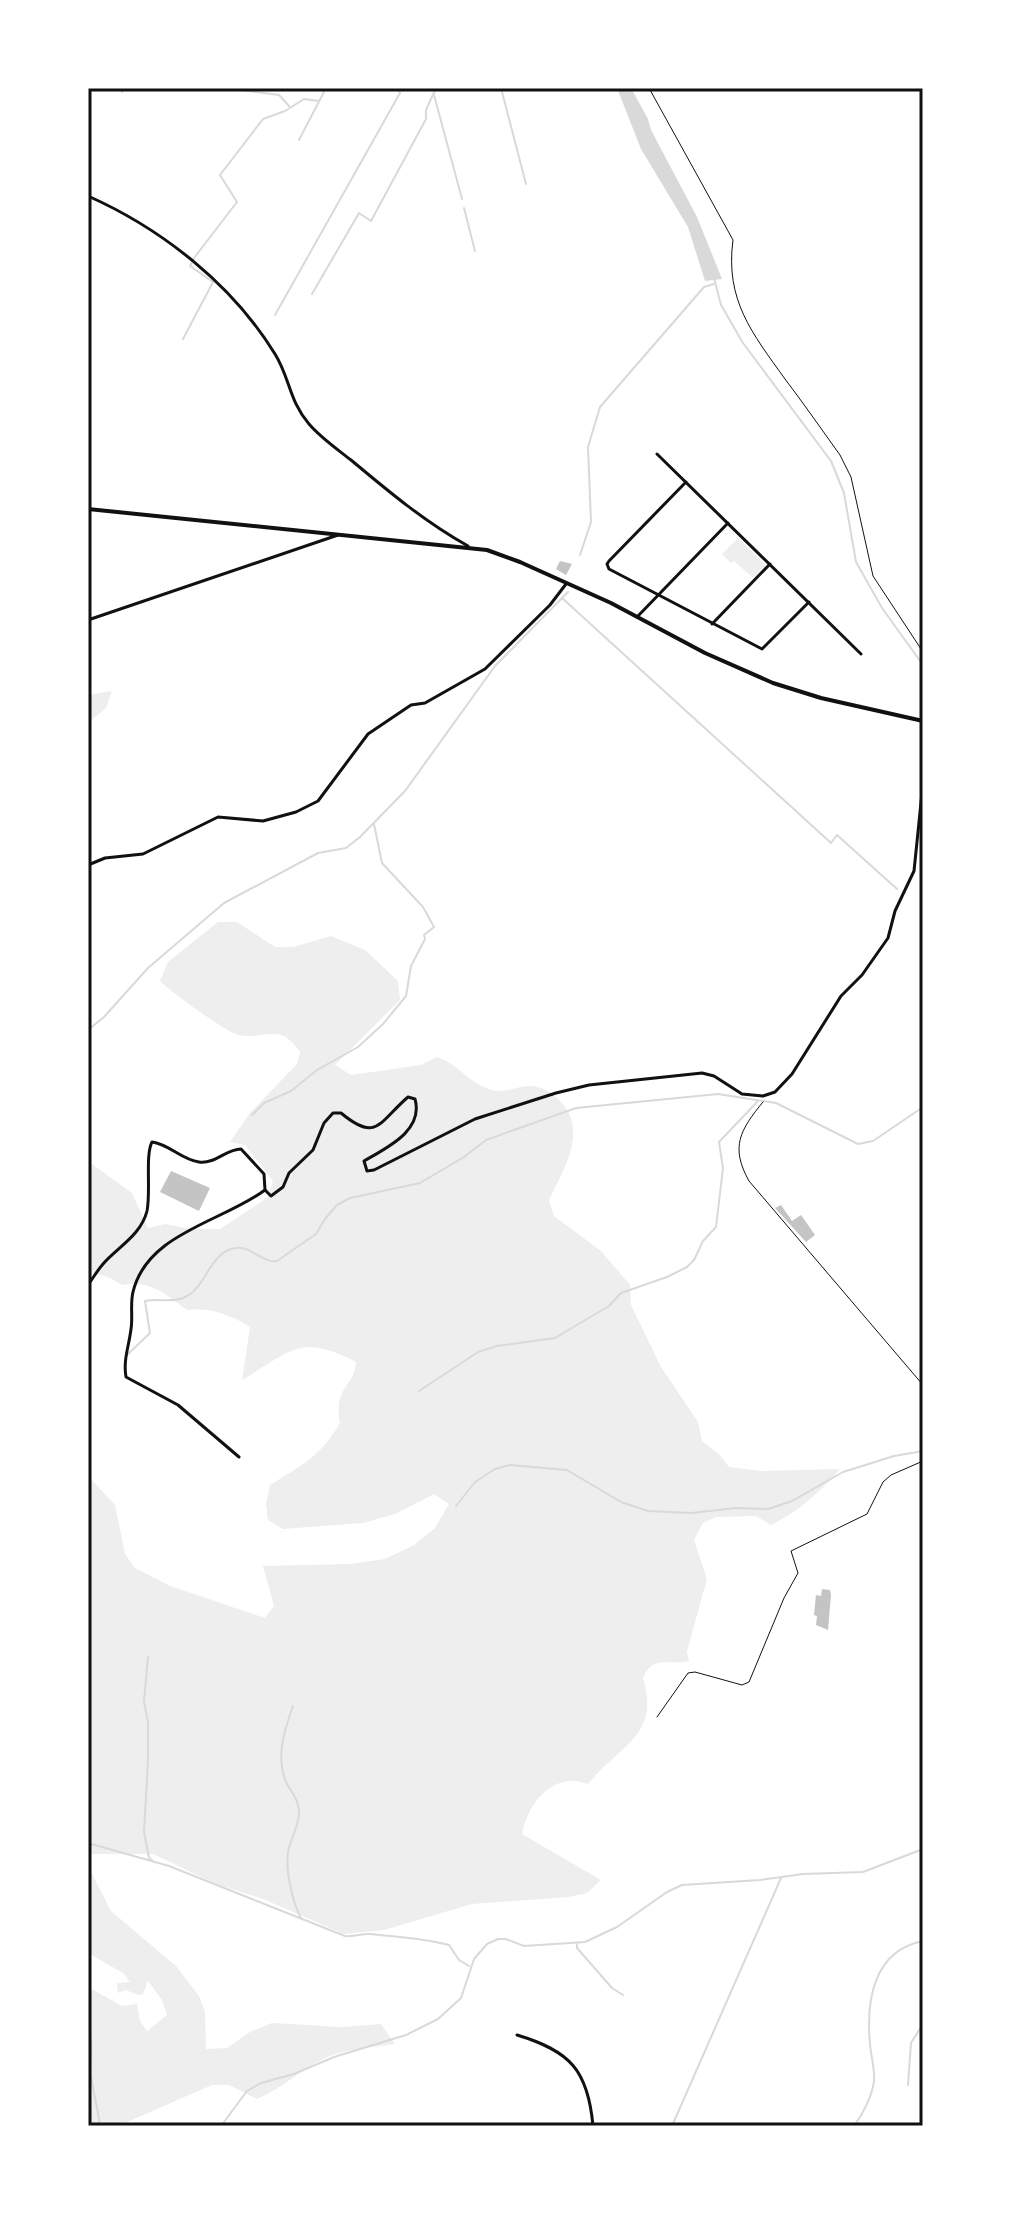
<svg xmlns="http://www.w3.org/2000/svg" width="1011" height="2214" font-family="Inter,sans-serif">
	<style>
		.green { fill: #eee }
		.water { fill: #d9d9d9 }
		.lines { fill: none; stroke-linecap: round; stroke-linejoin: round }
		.stream { stroke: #d9d9d9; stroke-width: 2 }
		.building { fill: #c4c4c4 }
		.path { stroke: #111; stroke-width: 1 }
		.minor { stroke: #111; stroke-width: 3 }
		.secondary { stroke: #111; stroke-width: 4 }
		.neatline { fill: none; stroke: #111; stroke-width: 3 }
	</style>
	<rect width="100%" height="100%" fill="#fff"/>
	<g class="green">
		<polygon points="738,538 766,565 753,578 734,561 731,563 722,554"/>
		<polygon points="112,691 106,708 88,723 88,695"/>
		<path d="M218,922H237L275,947H293L331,936L365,950L398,981L400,1000L335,1065L351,1075L421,1065L437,1057C458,1064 468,1082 489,1089C504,1095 517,1085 531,1086C541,1086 552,1093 558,1099C590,1129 564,1168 549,1200L554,1216L601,1251L630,1285L631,1305L661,1367L698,1422L702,1441L719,1454L729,1467L761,1471L840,1469C820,1492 798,1512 771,1525L756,1516L716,1517L703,1523L694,1540L707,1579L687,1651L689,1661C668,1666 654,1654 643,1678C661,1736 619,1745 588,1784C554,1771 528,1802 522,1834L601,1880L587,1893L568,1897L472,1904L384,1930L344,1934L263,1899L216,1884L153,1854H88V1476L115,1505L125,1554L135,1568L170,1586L265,1618L274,1606L263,1566L350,1564L385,1559L414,1545L435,1528L449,1504L434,1494L395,1514L363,1523L283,1529L268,1520L266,1504L270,1485C302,1465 320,1457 340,1423C333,1387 354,1388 356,1362C300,1333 291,1351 242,1380L250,1327C228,1314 213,1308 187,1310C167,1295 149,1279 122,1285L108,1277L93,1273L88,1276V1169L92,1164L132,1193L148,1228L165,1224L190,1229H220L267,1198L273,1181L245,1145L230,1142L250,1113L297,1064L300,1052C279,1021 267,1040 238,1035C228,1033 168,990 160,981L168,962Z"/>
		<path d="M88,1866L111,1911L176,1966L199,1996L205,2012L206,2049L227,2048L250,2032L272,2023L341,2027L381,2024L395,2044C377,2047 356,2048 339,2053C309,2061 286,2087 257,2099L229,2085H212L118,2126H88V1987L122,2006L137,2004L140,2021L147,2031L167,2015L162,2000L148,1981L143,1994L138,1995L126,1990L118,1993L117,1983L130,1982L123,1973L88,1953Z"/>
	</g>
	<polygon class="water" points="617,88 631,88 648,119 651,130 697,217 722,279 705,281 688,227 641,149"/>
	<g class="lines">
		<g class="stream">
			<polyline points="224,88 279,95 289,106"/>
			<polyline points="501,88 526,184"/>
			<polyline points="122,92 125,88"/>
			<polyline points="434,95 462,199"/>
			<polyline points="299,140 326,88"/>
			<polyline points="464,208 475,251"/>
			<polyline points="714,278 721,305 743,343 831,461 844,493 856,562 882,608 923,665"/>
			<polyline points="312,294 359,213 371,221 426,119 426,110 436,88"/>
			<polyline points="275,315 400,93 396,88"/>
			<polyline points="183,339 213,282 190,266 194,258 237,202 220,175 263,119 285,111 304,99 319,101"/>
			<polyline points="580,555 591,522 588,447 600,407 704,287 714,284"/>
			<polyline points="562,598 831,843 837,835 897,889"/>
			<polyline points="88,1030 104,1017 148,968 224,903 318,853 346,848 360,837 405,791 495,666 568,592"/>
			<polyline points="252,1115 264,1103 291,1091 317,1070 358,1047 383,1024 406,996 411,966 425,939 424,935 434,927 423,907 382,863 374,824"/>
			<path d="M127,1355L150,1333L145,1301C158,1298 170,1303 183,1298C207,1289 209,1251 236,1248C252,1246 262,1263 277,1261L316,1234L325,1219L337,1205L350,1198L420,1183L464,1157L486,1140L576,1108L718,1094L776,1103L858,1144L873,1141L923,1107"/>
			<polyline points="419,1391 478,1352 497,1346 555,1338 609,1306 621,1293 667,1277 687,1267 694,1260 703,1241 716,1227 723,1168 719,1142 758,1101"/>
			<polyline points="456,1506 475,1482 495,1469 510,1465 567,1470 621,1502 648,1511 691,1513 736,1508 768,1509 792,1501 843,1472 894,1456 923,1451"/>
			<polyline points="148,1657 144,1702 148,1722 148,1761 144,1832 149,1858 152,1860"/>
			<path d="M293,1706C284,1731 275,1758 287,1784C292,1793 299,1801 299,1812C299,1825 292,1836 289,1848C284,1865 292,1902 301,1918"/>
			<path d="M88,1843L169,1866L345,1936C355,1937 362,1933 371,1934C397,1937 423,1938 449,1945L459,1960L469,1966"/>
			<polyline points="577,1944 577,1948 612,1988 623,1995"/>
			<path d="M88,2024C94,2045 90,2056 91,2075C93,2092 98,2109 100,2126"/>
			<polyline points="908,2085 911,2043 923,2024"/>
			<polyline points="221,2126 247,2091 261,2083 294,2074 334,2057 406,2035 438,2019 461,1998 474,1959 487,1944 498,1939 506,1939 524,1946 585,1942 617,1927 667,1892 682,1885 760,1880 803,1874 863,1872 923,1849"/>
			<polyline points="672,2126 781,1878"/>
			<path d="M854,2126C863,2114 872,2096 874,2081C875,2069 871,2057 870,2044C866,2001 873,1951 923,1941"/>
		</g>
	</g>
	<g class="building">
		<polygon points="560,561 572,564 566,575 556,569"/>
		<polygon points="171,1171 210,1188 199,1211 160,1192"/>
		<polygon points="781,1205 792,1221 801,1215 815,1235 806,1242 775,1208"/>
		<polygon points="822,1589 830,1590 831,1595 828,1630 816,1625 817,1616 814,1615 816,1595 821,1596"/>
	</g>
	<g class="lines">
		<g class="path">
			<path d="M649,88L733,240C725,300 752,333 785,379C804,404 822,430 840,455L851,477L873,576L923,652"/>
			<path d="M763,1102C740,1130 730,1147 749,1181L923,1385"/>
			<polyline points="657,1717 688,1673 695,1672 742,1685 749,1682 784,1598 798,1573 791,1551 867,1514 883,1482 891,1475 923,1461"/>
		</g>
		<g class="minor">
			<path d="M88,196C162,229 232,284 275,354C290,378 289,401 309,424C321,438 337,449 351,460C388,491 425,522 468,546"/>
			<polyline points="657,454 861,654"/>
			<polyline points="686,482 609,561 607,564 609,569 762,649 809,602"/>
			<polyline points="637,617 728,523"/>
			<polyline points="88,620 338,535"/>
			<polyline points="712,624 770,564"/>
			<polyline points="88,865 105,858 143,854 218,817 263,821 296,812 318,801 368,734 411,705 425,703 485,669 550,605 566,584"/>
			<path d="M88,1285C93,1278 97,1271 103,1264C118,1247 141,1235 147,1211C151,1192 145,1155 152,1142C169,1144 182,1160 199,1162C216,1164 226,1149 241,1149L264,1174L265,1190L271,1196L283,1187L289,1173L313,1150L324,1123L333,1113H341C377,1143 379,1122 408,1097L415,1099C424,1131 386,1148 364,1161L367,1171L374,1170L475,1119L556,1093L589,1085L702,1073L714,1076L742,1094L763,1096L775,1092L792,1074L841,996L862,975L888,938L895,911L914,871L923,783"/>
			<path d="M239,1457L178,1405L126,1377C123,1360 129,1346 131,1329C133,1317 130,1304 133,1292C147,1233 222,1222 265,1190"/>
			<path d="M517,2035C570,2051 588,2070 593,2126"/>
		</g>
		<polyline class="secondary" points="88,509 487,550 520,562 611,603 705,653 773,683 821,698 923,721"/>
	</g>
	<rect width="1011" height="2214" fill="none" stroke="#ffffff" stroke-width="180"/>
	<rect x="90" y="90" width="831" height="2034" class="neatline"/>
</svg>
